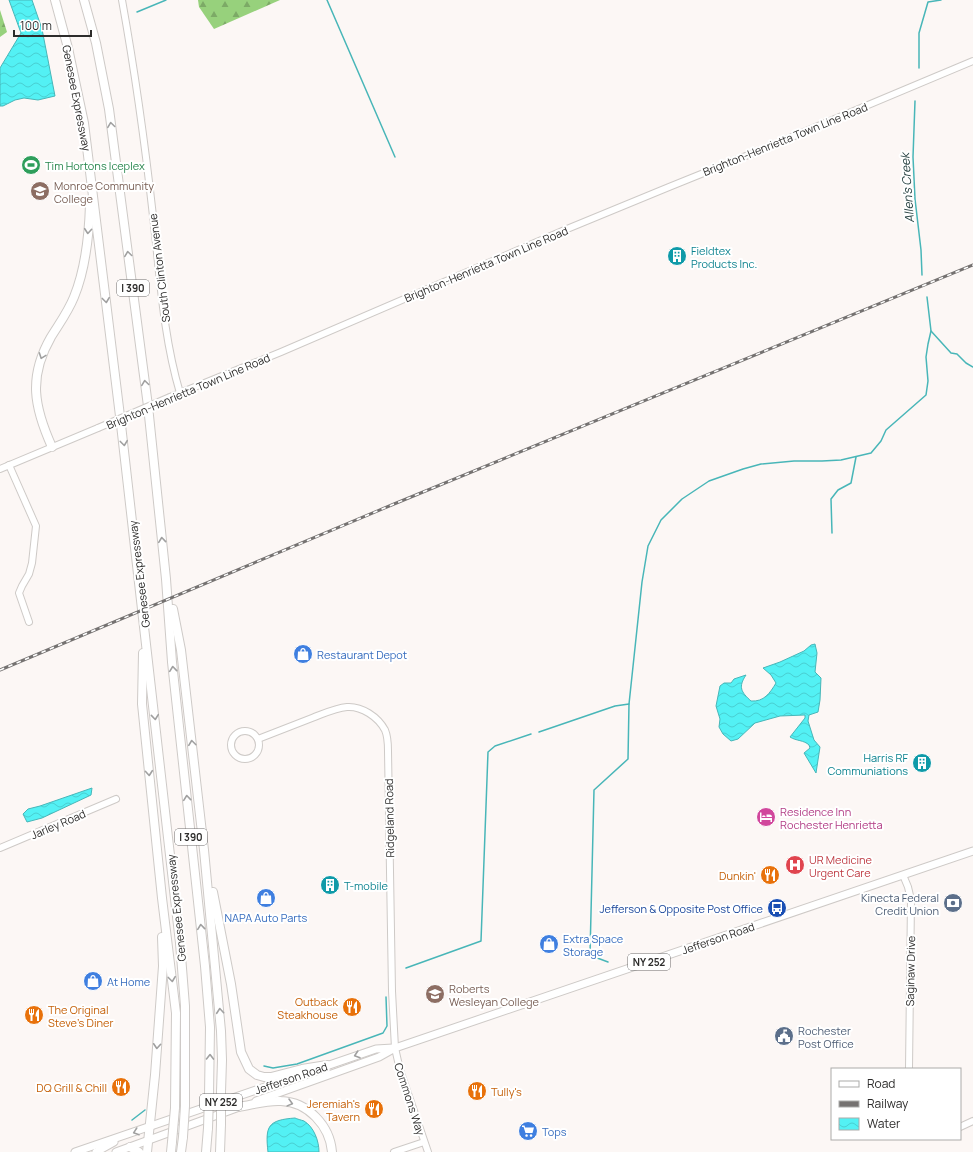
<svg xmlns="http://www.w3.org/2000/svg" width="973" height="1152" font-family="Manrope,sans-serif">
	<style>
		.forest { fill: url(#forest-firs) }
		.water { fill: url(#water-waves); stroke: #48b6b8 }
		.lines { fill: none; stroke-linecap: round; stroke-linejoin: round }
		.stream { stroke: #48b6b8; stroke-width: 1.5 }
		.minor-casing { stroke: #cecac7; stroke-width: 8 }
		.major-casing { stroke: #cecac7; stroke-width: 9 }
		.highway-casing { stroke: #cecac7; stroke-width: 10 }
		.minor { stroke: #fff; stroke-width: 6 }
		.major { stroke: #fff; stroke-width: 7 }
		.highway { stroke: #fff; stroke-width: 8 }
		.rail-casing { stroke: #757271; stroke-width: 3 }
		.rail { stroke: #fff; stroke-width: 1.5; stroke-dasharray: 4.5; stroke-linecap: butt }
		.minor-bridge-casing { stroke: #cecac7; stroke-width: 8; stroke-linecap: butt }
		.highway-bridge-casing { stroke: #cecac7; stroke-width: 10; stroke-linecap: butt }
		.minor-bridge { stroke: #fff; stroke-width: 6 }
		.highway-bridge { stroke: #fff; stroke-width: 8 }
		.oneway { stroke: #a0a0a0 }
		.labels { text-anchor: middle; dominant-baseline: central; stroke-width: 4; stroke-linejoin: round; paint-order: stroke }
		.shield { fill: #fff; stroke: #6c6b6b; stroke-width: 1 }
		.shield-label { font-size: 10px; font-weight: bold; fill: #2d2c2b }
		.street-label { font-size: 11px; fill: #2d2c2b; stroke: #fff }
		.leisure-label { font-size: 11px; fill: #27864d; stroke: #fff; text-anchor: start }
		.education-label { font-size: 11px; fill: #785e54; stroke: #fff; text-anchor: start }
		.culture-label { font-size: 11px; fill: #0d838f; stroke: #fff; text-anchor: start }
		.shop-label { font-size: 11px; fill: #366cbe; stroke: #fff; text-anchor: start }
		.hotel-label { font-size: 11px; fill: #b23c85; stroke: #fff; text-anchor: start }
		.health-label { font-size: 11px; fill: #be3a42; stroke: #fff; text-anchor: start }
		.food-label { font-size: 11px; fill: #c56008; stroke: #fff; text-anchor: end }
		.service-label { font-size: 11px; fill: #4e5e75; stroke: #fff; text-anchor: end }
		.transit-label { font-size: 11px; fill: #164399; stroke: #fff; text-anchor: end }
		.water-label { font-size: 12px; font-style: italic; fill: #294343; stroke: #fff }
	</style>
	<defs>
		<pattern id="forest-firs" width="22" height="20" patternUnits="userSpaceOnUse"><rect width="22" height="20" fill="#97d17c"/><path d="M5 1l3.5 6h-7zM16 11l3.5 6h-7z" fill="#7caa66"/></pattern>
		<pattern id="water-waves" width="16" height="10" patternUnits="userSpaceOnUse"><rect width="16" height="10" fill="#53f1f4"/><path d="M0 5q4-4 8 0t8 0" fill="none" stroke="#49cfd1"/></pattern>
	</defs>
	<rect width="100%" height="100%" fill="#fcf7f5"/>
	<g class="forest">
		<polygon points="198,0 280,0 214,29 199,7"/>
		<polygon points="0,10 7,32 0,37"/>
	</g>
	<g class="water">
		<polygon points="9,0 32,0 42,29 55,96 38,100 24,98 15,100 3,106 0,106 0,68 21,33"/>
		<path d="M815,644L817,653L815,672L821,678L820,700L818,712L809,715L808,721L814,740L820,747L816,773L804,753L810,748L809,745C804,740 796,741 790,737L805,718V715L780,716L755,723L738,739L731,741L723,734L719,727L720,719L716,706L720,686L724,683H731L734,679L746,675C738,687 741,692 751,701C764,702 770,693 776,683L771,675L763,668L780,662L804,651L811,645Z"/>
		<polygon points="92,788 91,795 42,818 27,822 23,814 28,809 40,806"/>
		<path d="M295,1118C297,1119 301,1120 304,1121C314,1127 319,1141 319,1152H268C265,1126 268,1120 295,1118Z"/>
	</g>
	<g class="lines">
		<g class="stream">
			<polyline points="327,0 395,157"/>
			<polyline points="137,12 166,0"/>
			<polyline points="919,68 919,33 928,2 941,0"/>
			<polyline points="915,101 913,157 915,199 921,250 922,275"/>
			<polyline points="931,331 951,353 957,354 966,363 973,367"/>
			<polyline points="832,533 831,499 838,490 851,483 856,457"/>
			<polyline points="629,704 642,582 648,546 661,520 682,499 709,481 743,469 761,464 794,461 822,461 841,460 871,453 881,441 886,430 926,395 928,381 926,357 928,344 931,331 927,297"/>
			<polyline points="539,732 615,706 629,704 628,759 594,790 590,954 592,956 608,962"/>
			<polyline points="406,968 481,941 488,752 495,746 531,734"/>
			<polyline points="264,1066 273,1068 297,1064 383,1033 387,1026 386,997"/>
			<polyline points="132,1120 145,1110"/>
		</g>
		<defs>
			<g id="minor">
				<path d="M122,0C135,72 145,144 153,216C160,275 163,336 180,393"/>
				<polyline points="170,397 281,352 567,229 669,187 768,147 973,61"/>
				<polyline points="9,465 36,526 32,563 29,574 22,586 19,593 29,622"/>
				<polyline points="0,469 98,428"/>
				<circle cx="245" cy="745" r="14"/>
				<path d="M258,739C276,732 294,725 312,718C323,714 335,708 347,707C362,706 378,717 385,730C388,737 388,744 388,751L392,991L395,1048L400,1070L428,1152"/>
				<polyline points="0,848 116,799"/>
				<polyline points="903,875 908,887 911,900 909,1069"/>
				<polyline points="960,1127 973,1121"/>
				<polyline points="394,1152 424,1142"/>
			</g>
			<g id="major">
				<polyline points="256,1101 379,1057 395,1048 973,851"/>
				<polyline points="75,1152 376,1049 393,1048"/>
				<polyline points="96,1152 114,1142"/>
				<polyline points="116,1152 242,1106"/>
			</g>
			<g id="highway">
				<polyline points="55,0 68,48 84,123 120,416 180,943 185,1006 185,1106"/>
				<polyline points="84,0 96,43 109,109 148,406 166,579 172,662 205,966 210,1027 209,1096"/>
				<path d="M52,447C34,407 28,377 51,337C59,324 68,312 74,297C86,268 89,236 90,205"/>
				<polyline points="173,609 181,650 204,850 221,1031 222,1060 221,1092"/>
				<polyline points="143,653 142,704 162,898 176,1013 175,1108"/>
				<polyline points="213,892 231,984 241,1052 249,1069 257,1075 264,1077 271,1077 302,1069 327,1065"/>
				<path d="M238,1107C252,1105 267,1100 281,1101C308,1102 330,1126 332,1152"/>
				<polyline points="130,1147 139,1152"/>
				<polyline points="147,1152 155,1075 163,966 162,937"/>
				<polyline points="171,1152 172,1142"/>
				<polyline points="181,1152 183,1137"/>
				<polyline points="206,1152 208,1128"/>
				<polyline points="220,1152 221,1124"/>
			</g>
		</defs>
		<use href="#minor" class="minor-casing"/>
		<use href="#major" class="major-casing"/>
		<use href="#highway" class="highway-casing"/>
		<use href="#minor" class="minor"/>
		<use href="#major" class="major"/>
		<use href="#highway" class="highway"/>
		<defs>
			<polyline id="rail" points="0,670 394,504 973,265"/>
		</defs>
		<use href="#rail" class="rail-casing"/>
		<use href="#rail" class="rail"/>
		<defs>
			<polyline id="minor-bridge" points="98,428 170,397"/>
			<g id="highway-bridge">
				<polyline points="221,1124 221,1092"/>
				<polyline points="208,1128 209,1096"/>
				<polyline points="183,1137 185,1106"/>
				<polyline points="172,1142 175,1108"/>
			</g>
		</defs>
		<use href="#minor-bridge" class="minor-bridge-casing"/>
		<use href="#highway-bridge" class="highway-bridge-casing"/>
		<use href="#minor-bridge" class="minor-bridge"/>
		<use href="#highway-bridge" class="highway-bridge"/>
	</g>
	<defs><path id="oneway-chevron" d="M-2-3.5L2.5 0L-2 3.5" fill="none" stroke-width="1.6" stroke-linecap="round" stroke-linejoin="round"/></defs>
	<g class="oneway">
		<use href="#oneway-chevron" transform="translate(111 125) rotate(-98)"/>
		<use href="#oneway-chevron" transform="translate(88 231) rotate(95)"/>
		<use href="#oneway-chevron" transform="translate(128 254) rotate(-98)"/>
		<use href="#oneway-chevron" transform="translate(106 300) rotate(83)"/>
		<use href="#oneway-chevron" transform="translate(42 356) rotate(110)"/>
		<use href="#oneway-chevron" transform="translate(145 383) rotate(-98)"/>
		<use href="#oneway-chevron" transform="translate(124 443) rotate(83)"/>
		<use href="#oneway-chevron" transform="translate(162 540) rotate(-96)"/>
		<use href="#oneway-chevron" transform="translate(173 669) rotate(-96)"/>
		<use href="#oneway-chevron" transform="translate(155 717) rotate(84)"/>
		<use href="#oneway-chevron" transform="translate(192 743) rotate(-97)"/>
		<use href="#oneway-chevron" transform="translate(149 773) rotate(85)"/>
		<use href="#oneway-chevron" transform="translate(187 798) rotate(-96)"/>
		<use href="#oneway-chevron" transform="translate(201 927) rotate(-96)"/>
		<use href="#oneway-chevron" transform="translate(172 979) rotate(83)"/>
		<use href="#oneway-chevron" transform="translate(220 1011) rotate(-95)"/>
		<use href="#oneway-chevron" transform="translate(157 1046) rotate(94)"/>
		<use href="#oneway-chevron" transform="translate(357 1055) rotate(162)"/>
		<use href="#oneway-chevron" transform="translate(210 1057) rotate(-89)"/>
		<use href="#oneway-chevron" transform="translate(290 1103) rotate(15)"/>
		<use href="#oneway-chevron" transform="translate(136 1132) rotate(161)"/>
	</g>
	<defs>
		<symbol id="stadium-disc" viewBox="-11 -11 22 22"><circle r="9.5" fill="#2e9e5b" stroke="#fff"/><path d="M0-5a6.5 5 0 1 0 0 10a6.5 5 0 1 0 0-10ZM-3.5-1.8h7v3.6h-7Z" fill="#fff"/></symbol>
		<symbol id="university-disc" viewBox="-11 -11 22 22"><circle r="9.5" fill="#8d6e63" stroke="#fff"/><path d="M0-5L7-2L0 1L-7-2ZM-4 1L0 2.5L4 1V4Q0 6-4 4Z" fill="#fff"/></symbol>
		<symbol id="building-disc" viewBox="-11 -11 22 22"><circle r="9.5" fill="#0f9aa8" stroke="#fff"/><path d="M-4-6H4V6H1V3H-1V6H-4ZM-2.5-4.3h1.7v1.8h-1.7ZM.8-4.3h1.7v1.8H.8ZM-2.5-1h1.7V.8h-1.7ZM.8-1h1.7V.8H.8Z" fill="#fff"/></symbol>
		<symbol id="shop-disc" viewBox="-11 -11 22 22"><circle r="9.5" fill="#3f7fe0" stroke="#fff"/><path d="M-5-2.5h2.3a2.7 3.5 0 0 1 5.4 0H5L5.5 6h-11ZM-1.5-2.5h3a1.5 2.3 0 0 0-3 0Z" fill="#fff"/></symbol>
		<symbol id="hotel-disc" viewBox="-11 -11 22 22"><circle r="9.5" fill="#d1479c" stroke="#fff"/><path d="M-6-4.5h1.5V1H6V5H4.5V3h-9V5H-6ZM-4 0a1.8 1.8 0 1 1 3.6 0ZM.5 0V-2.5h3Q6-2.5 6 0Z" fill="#fff"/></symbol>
		<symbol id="hospital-disc" viewBox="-11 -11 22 22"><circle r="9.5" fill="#e0444e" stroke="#fff"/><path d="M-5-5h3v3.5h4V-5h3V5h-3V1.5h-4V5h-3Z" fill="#fff"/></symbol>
		<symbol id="restaurant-disc" viewBox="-11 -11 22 22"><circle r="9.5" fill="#e8710a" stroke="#fff"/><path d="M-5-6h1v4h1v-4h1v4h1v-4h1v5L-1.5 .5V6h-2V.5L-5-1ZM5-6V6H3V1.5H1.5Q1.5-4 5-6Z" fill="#fff"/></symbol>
		<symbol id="bank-disc" viewBox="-11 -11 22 22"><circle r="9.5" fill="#5c6f8a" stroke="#fff"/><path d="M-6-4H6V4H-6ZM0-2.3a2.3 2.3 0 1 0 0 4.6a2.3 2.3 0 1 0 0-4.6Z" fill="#fff"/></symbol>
		<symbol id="bus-disc" viewBox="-11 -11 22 22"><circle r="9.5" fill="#1a4fb4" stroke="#fff"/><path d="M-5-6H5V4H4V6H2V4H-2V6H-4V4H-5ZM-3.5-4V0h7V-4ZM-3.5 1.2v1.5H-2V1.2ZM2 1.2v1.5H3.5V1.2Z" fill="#fff"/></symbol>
		<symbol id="civic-disc" viewBox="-11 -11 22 22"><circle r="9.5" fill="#5c6f8a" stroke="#fff"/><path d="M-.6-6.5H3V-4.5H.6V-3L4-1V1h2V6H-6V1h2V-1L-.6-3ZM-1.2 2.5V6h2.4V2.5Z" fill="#fff"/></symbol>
		<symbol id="supermarket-disc" viewBox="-11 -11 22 22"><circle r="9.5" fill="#3f7fe0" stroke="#fff"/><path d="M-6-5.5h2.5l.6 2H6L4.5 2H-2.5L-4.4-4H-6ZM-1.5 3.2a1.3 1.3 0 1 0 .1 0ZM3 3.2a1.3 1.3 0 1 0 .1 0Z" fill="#fff"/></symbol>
	</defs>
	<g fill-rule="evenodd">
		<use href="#stadium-disc" x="20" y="154" width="22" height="22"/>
		<use href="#university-disc" x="29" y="180" width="22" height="22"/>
		<use href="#building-disc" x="666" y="245" width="22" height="22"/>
		<use href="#shop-disc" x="292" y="643" width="22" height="22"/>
		<use href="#building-disc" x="911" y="752" width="22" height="22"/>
		<use href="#hotel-disc" x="755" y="806" width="22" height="22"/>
		<use href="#hospital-disc" x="784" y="854" width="22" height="22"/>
		<use href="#restaurant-disc" x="759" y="864" width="22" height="22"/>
		<use href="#building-disc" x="319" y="874" width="22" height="22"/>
		<use href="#shop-disc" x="255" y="887" width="22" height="22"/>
		<use href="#bank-disc" x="942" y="892" width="22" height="22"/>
		<use href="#bus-disc" x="766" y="897" width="22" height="22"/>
		<use href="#shop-disc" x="538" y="933" width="22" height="22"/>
		<use href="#shop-disc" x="82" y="970" width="22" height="22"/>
		<use href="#university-disc" x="424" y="983" width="22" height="22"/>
		<use href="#restaurant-disc" x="341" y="996" width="22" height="22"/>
		<use href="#restaurant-disc" x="23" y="1004" width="22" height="22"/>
		<use href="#civic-disc" x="773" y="1025" width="22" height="22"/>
		<use href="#restaurant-disc" x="110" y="1076" width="22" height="22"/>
		<use href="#restaurant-disc" x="466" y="1080" width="22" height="22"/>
		<use href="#restaurant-disc" x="363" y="1098" width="22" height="22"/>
		<use href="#supermarket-disc" x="517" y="1120" width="22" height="22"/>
	</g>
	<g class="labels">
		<g class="shield">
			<rect x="117" y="280" width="32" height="16" rx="3"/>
			<rect x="175" y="829" width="32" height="16" rx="3"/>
			<rect x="628" y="954" width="42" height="16" rx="3"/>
			<rect x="200" y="1094" width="42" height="16" rx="3"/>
		</g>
		<g class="shield-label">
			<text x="133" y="288">I 390</text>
			<text x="191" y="837">I 390</text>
			<text x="649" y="962">NY 252</text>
			<text x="221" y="1102">NY 252</text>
		</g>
		<g class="street-label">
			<text transform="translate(77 98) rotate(79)">Genesee Expressway</text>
			<text transform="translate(785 139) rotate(-22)">Brighton-Henrietta Town Line Road</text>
			<text transform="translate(486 264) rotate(-23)">Brighton-Henrietta Town Line Road</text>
			<text transform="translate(159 268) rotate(-97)">South Clinton Avenue</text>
			<text transform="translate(188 391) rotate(-23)">Brighton-Henrietta Town Line Road</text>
			<text transform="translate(139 574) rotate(-97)">Genesee Expressway</text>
			<text transform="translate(389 818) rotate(-91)">Ridgeland Road</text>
			<text transform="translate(58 824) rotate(-23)">Jarley Road</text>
			<text transform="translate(176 908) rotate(-96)">Genesee Expressway</text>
			<text transform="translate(718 938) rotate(-19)">Jefferson Road</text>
			<text transform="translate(910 971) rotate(-89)">Saginaw Drive</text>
			<text transform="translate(291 1078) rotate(-19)">Jefferson Road</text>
			<text transform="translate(410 1099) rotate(72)">Commons Way</text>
		</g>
		<g class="leisure-label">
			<text x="45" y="165">Tim Hortons Iceplex</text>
		</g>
		<g class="education-label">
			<text x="54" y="185">Monroe Community<tspan x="54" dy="13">College</tspan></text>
			<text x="449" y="988">Roberts<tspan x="449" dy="13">Wesleyan College</tspan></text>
		</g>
		<g class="culture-label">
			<text x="691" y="250">Fieldtex<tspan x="691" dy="13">Products Inc.</tspan></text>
			<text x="908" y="757" text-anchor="end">Harris RF<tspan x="908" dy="13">Communiations</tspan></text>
			<text x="344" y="885">T-mobile</text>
		</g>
		<g class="shop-label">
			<text x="317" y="654">Restaurant Depot</text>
			<text x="266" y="917" text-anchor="middle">NAPA Auto Parts</text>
			<text x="563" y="938">Extra Space<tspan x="563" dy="13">Storage</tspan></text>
			<text x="107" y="981">At Home</text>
			<text x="542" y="1131">Tops</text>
		</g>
		<g class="hotel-label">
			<text x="780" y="811">Residence Inn<tspan x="780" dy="13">Rochester Henrietta</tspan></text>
		</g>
		<g class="health-label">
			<text x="809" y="859">UR Medicine<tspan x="809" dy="13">Urgent Care</tspan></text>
		</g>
		<g class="food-label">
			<text x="756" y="875">Dunkin'</text>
			<text x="338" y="1001">Outback<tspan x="338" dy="13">Steakhouse</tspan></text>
			<text x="48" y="1009" text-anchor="start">The Original<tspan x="48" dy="13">Steve's Diner</tspan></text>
			<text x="107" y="1087">DQ Grill &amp; Chill</text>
			<text x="491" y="1091" text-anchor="start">Tully's</text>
			<text x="360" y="1103">Jeremiah's<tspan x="360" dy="13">Tavern</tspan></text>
		</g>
		<g class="service-label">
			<text x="939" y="897">Kinecta Federal<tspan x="939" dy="13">Credit Union</tspan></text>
			<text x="798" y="1030" text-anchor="start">Rochester<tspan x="798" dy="13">Post Office</tspan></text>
		</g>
		<g class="transit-label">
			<text x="763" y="908">Jefferson &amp; Opposite Post Office</text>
		</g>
		<g class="water-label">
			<text transform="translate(907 188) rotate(-94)">Allen's Creek</text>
		</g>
	</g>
	<rect x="831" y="1068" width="130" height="72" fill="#ffffff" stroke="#ababaa"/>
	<rect x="839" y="1081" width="20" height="6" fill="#ffffff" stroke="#ababaa"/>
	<text x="867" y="1088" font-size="12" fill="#2d2c2b">Road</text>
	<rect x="839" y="1101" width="20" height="6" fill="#757271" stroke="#ababaa"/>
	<text x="867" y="1108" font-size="12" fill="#2d2c2b">Railway</text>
	<rect x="839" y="1118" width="20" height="12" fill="url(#water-waves)" stroke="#ababaa"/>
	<text x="867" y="1128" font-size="12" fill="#2d2c2b">Water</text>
	<path d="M14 30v6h77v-6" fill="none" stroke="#2d2c2b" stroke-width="2"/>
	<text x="20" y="30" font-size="12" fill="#2d2c2b" stroke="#ffffff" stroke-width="3" paint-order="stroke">100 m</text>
</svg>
